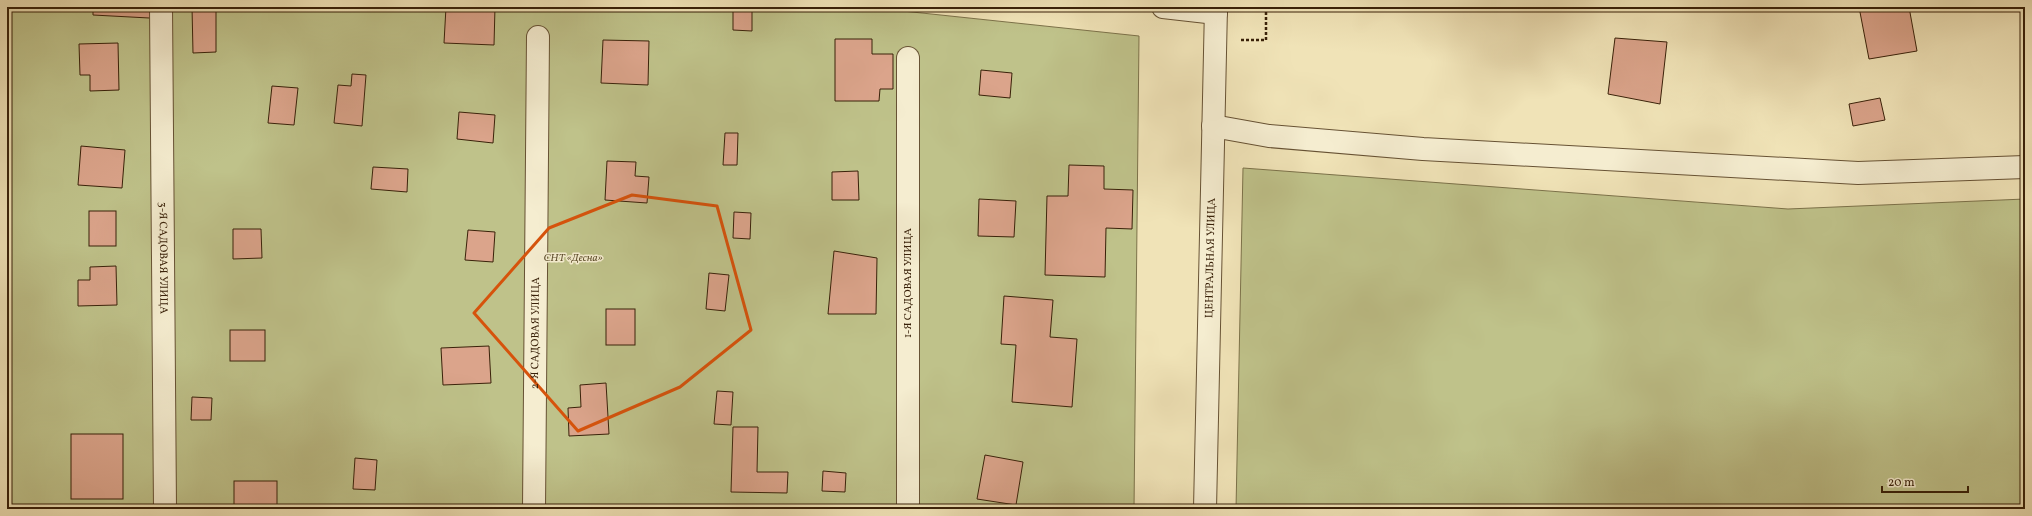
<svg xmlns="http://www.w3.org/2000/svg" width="2032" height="516" font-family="Vollkorn,serif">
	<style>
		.green { fill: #bfc28a; stroke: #7c724a }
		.building { fill: #dba48b; stroke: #392109 }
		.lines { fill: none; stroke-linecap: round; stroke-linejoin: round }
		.minor-casing { stroke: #675234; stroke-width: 24 }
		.path { stroke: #392109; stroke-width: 2.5; stroke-dasharray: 3 2; stroke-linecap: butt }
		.minor { stroke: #f5edd0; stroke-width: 22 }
		.marked { fill: none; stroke: #d6530c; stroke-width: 3; stroke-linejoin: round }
		.labels { text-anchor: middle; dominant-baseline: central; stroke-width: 3; stroke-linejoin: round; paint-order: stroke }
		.street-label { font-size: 11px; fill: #392109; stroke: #f5edd0 }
		.park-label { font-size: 11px; font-style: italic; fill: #615130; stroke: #f5edd0 }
	</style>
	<rect width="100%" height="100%" fill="#f0e3b7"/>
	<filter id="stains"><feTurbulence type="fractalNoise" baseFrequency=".005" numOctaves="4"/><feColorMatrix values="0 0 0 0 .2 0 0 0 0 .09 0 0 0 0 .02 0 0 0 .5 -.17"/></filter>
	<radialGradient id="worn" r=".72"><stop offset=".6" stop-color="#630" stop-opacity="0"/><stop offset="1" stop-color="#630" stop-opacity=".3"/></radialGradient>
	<g class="green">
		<polygon points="7,7 865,7 1139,36 1134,509 7,509"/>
		<polygon points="1243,168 1788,209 2025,199 2025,509 1236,509"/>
	</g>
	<g class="building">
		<polygon points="93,7 169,7 168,19 93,15"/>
		<polygon points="192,7 216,7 216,52 193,53"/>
		<polygon points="446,7 495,7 494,45 444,43"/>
		<polygon points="733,7 752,7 752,31 733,30"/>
		<polygon points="1859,7 1909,7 1917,51 1869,59"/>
		<polygon points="1615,38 1667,42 1660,104 1608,94"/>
		<polygon points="835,39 872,39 872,54 893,54 893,89 880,89 879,101 835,101"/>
		<polygon points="603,40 649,41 648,85 601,83"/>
		<polygon points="118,43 119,90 90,91 90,75 80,75 79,44"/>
		<polygon points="981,70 1012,73 1010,98 979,95"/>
		<polygon points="352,74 366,75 362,126 334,123 338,85 351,86"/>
		<polygon points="272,86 298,88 294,125 268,123"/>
		<polygon points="1880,98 1885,120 1853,126 1849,104"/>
		<polygon points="459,112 495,115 493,143 457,139"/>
		<polygon points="725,133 738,133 737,165 723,165"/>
		<polygon points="81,146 125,150 122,188 78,185"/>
		<polygon points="607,161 636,162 635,176 649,177 647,203 605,200"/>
		<polygon points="1069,165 1104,166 1104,189 1133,190 1132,229 1106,228 1105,277 1045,275 1047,196 1068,196"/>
		<polygon points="373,167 408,169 407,192 371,189"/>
		<polygon points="858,171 859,200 832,200 832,172"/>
		<polygon points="979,199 1016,201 1014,237 978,236"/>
		<rect x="89" y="211" width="27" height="35"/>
		<polygon points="734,212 751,213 750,239 733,238"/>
		<polygon points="233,229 261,229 262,258 233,259"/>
		<polygon points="468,230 495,232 493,262 465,260"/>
		<polygon points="834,251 877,258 876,314 828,314"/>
		<polygon points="116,266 117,305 78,306 78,280 90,280 90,267"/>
		<polygon points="709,273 729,275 725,311 706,309"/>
		<polygon points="1004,296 1053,300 1050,337 1077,339 1072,407 1012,402 1016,345 1001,344"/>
		<rect x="606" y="309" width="29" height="36"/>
		<rect x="230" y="330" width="35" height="31"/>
		<polygon points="489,346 491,383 443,385 441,348"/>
		<polygon points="606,383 609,434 569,436 568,408 581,407 580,385"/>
		<polygon points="717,391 733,392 731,425 714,424"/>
		<polygon points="192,397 212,398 211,420 191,420"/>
		<polygon points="733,427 758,427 757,472 788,472 787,493 731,492"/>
		<rect x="71" y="434" width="52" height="65"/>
		<polygon points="985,455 1023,462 1016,505 977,499"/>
		<polygon points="355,458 377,460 375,490 353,489"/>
		<polygon points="823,471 846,473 845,492 822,491"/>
		<rect x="234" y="481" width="43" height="28"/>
	</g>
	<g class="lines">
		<defs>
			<g id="minor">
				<path id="s1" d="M161,7L165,509"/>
				<polyline points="1163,7 1216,13"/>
				<polyline points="1213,126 1269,136 1423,149 1858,173 2025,167"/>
				<path id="s2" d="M534,509L538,37"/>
				<polyline points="908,509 908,58"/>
				<path id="s3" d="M1205,509L1216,7"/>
			</g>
		</defs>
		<use href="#minor" class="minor-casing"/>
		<polyline class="path" points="1241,40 1266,40 1266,7"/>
		<use href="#minor" class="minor"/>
	</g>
	<path class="marked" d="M632,195L717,206L751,330L680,387L578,431L474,313L549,228Z"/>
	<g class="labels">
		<g class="street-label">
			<text stroke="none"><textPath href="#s1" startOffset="251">3-Я САДОВАЯ УЛИЦА</textPath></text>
			<text stroke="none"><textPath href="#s3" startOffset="251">ЦЕНТРАЛЬНАЯ УЛИЦА</textPath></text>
			<text transform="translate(908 283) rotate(-90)">1-Я САДОВАЯ УЛИЦА</text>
			<text stroke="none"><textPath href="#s2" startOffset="176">2-Я САДОВАЯ УЛИЦА</textPath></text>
		</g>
		<g class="park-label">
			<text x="573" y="258">СНТ «Десна»</text>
		</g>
	</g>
	<rect width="2032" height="516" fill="none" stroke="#f0e3b7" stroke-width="24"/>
	<rect x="8" y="8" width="2016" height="500" fill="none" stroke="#392109" stroke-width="2"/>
	<rect x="12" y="12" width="2008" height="492" fill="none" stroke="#392109"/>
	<path d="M1882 486v6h86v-6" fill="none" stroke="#392109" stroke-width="2"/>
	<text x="1888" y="486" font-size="12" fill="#392109" stroke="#f5edd0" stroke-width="3" paint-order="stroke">20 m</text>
	<rect width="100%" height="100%" filter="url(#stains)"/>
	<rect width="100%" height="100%" fill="url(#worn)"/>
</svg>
